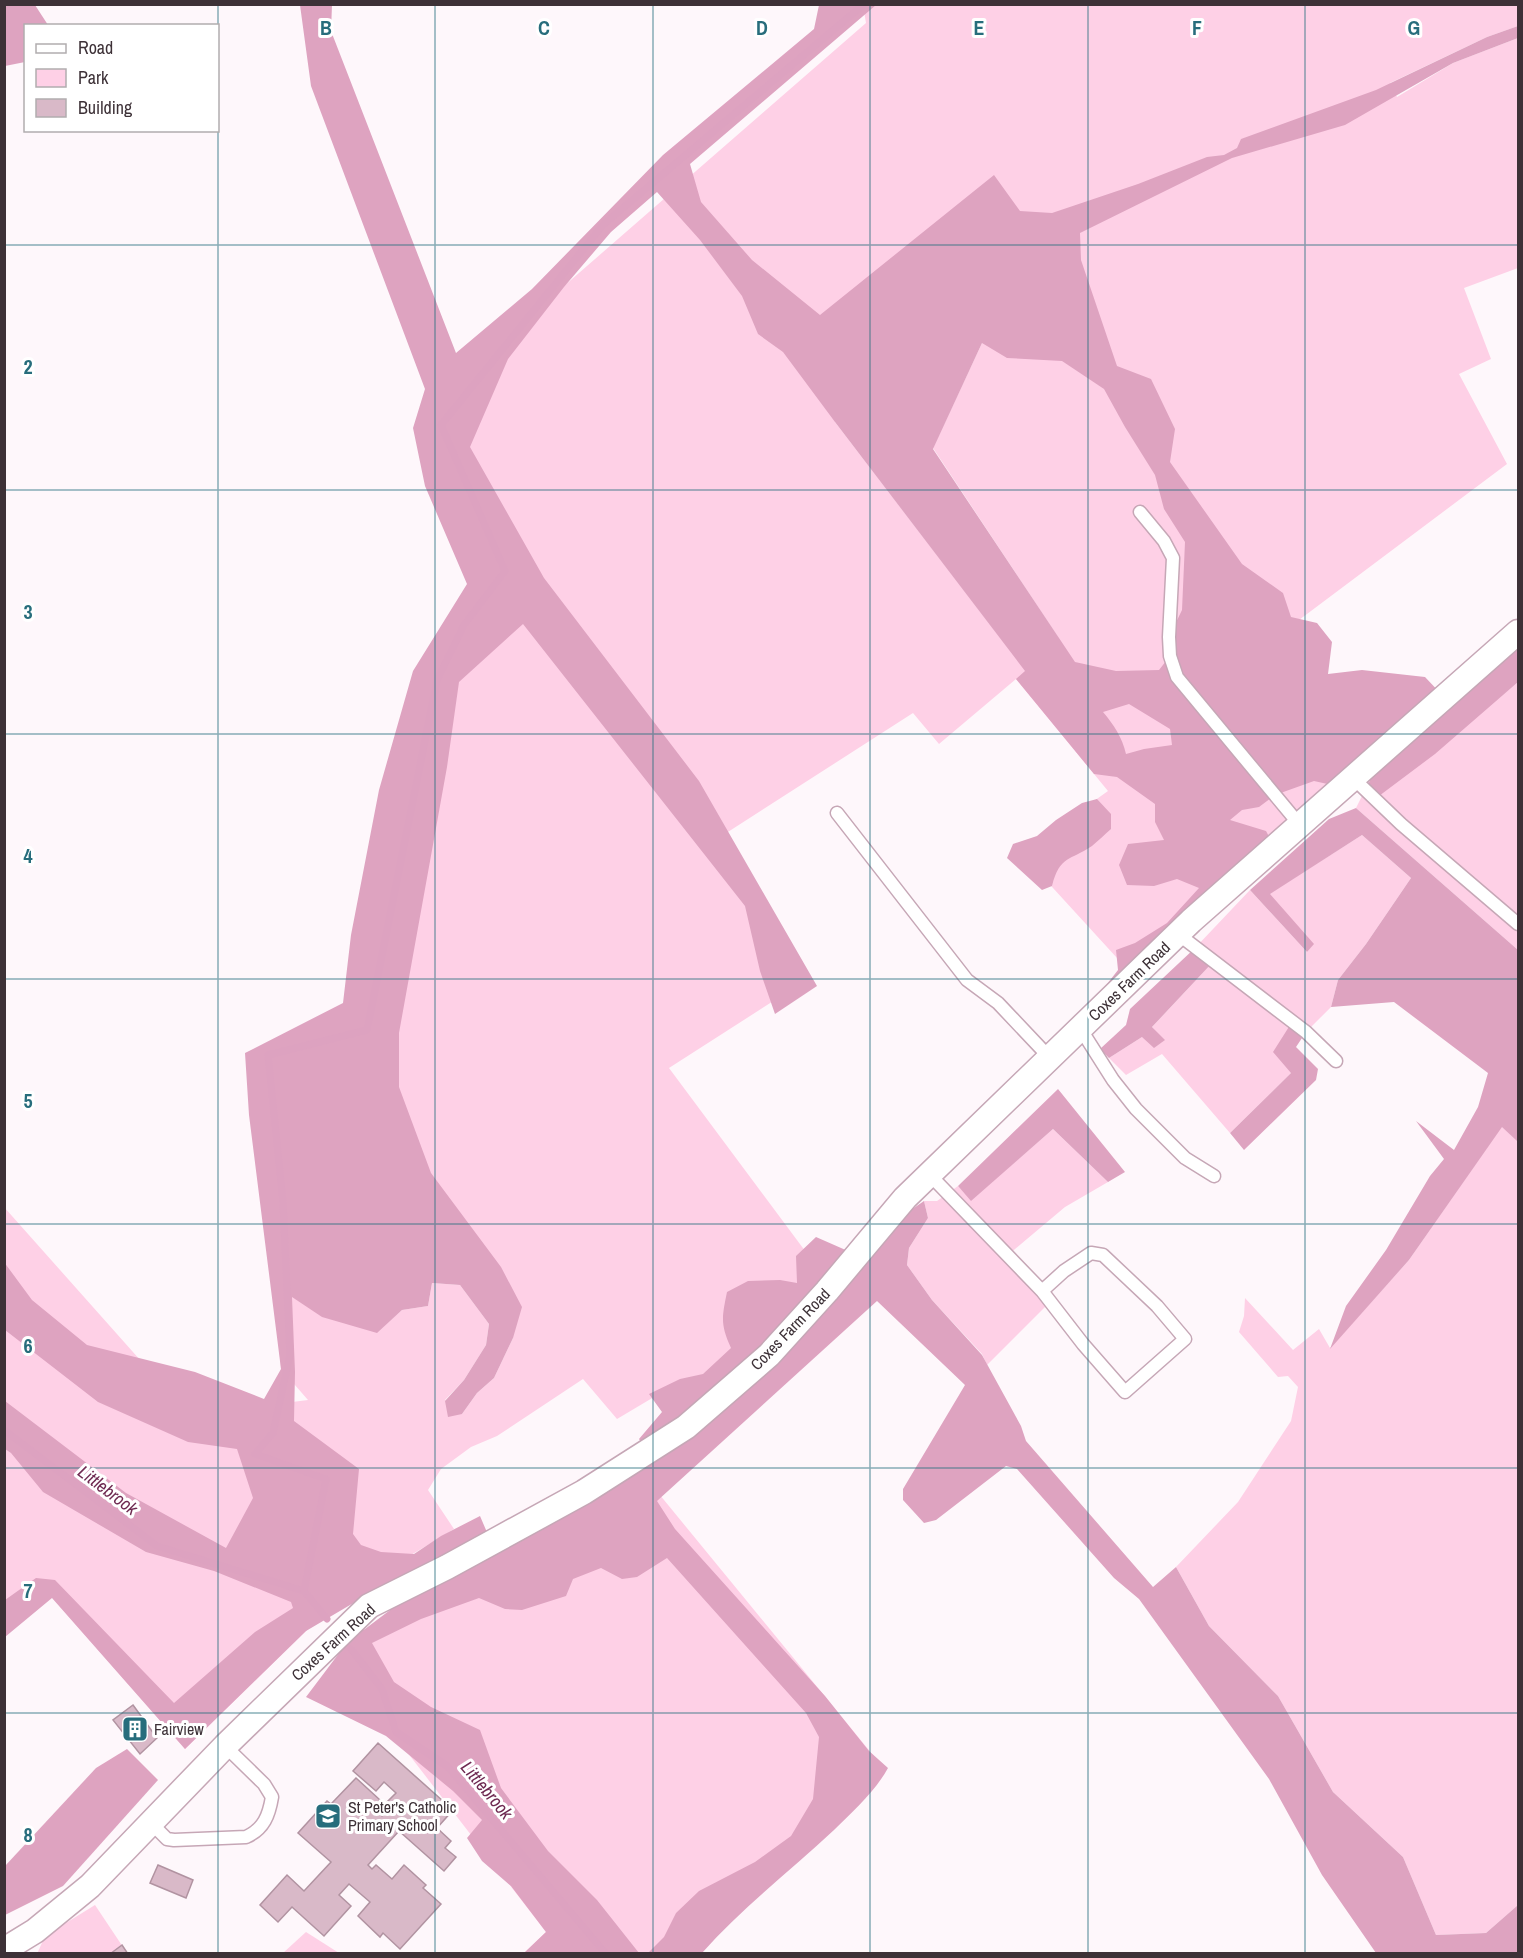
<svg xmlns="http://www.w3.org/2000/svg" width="1523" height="1958" font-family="'Archivo Narrow',sans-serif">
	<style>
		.green { fill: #fed0e6; fill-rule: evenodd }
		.forest { fill: #dea3c0; fill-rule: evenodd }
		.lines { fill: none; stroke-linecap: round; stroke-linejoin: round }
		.stream { stroke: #dda2c0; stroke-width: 7 }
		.building { fill: #d9b9c8; stroke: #b193a1; stroke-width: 1.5 }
		.service-casing { stroke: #c6a7b6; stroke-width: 15 }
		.minor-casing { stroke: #c6a7b6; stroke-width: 27 }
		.service { stroke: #fff; stroke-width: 12 }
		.minor { stroke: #fff; stroke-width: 24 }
		.grid { fill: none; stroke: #276d7c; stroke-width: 1.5; stroke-opacity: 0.55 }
		.labels { text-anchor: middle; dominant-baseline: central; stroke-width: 6; stroke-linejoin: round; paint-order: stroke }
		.street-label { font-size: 16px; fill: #3d3137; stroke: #fff }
		.poi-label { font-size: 16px; fill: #3d3137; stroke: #fff; text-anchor: start }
		.water-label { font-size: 18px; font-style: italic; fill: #6e2951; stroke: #fff }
		.grid-label { font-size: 20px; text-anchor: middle; font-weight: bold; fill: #276d7c; stroke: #fff; stroke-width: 6; stroke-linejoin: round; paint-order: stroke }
	</style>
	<rect width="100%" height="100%" fill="#fef7fb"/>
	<g class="green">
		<path d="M863,5H1518V26L1487,37L1390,83L1397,97L1453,63L1518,38V268L1464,288L1491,359L1459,374L1507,464L1279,635L1375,758L1128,970L1021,853L1108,791L1016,679L939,744L913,713L717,839L789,991L669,1068L820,1271L703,1389L654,1397L617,1419L583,1379L497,1436L471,1447L441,1469L428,1490L454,1529L340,1598L185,1749L42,1586L5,1617L4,1207L189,1415L308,1400L281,1369L254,1057L353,1017L384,831L500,556L453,472L463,374L866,23ZM1021,211L982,343L933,448L1058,637L1025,670L835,422ZM368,1125L513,1338L494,1378L477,1393L462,1414L445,1400L464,1380L486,1345L489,1324L460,1285L432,1283L428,1306L402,1310L377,1332Z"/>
		<polygon points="1518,682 1518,950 1356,808 1365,790 1483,711"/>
		<polygon points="1362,835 1411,878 1366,944 1338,980 1331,1007 1306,1032 1292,1022 1291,1073 1230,1133 1162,1054 1126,1075 1109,1058 1142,1037 1164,1041 1152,1027 1213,962 1195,948 1250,890 1307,952 1313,944 1269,894"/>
		<polygon points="1502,1126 1518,1142 1518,1905 1486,1933 1436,1935 1403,1857 1333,1792 1278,1696 1209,1626 1176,1567 1238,1502 1291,1421 1298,1387 1288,1376 1278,1377 1239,1332 1244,1316 1245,1298 1293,1350 1319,1329 1330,1348 1409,1260"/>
		<polygon points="1053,1129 1108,1182 1065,1207 1008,1255 1050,1302 987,1365 982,1354 932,1300 907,1265 909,1248 928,1218 924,1201 937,1201 958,1186 971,1200"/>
		<polygon points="655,1489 877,1760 685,1953 524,1953 546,1932 339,1664 352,1636"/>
		<polygon points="95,1905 127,1953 37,1954 45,1936"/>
		<polygon points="306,1932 339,1953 283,1953"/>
	</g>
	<g class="forest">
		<polygon points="5,4 35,5 48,25 26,26 25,62 5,66"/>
		<path d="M300,5H332L331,31L456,353L532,289L663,155L814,29L819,5H876L690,164L701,202L752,260L820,315L994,175L1020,211L1052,213L1138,184L1207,157L1224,155L1237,148L1241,139L1376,90L1487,37L1518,26V38L1453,63L1345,125L1232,158L1080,233L1081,260L1117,366L1151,379L1175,429L1170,462L1242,564L1283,593L1291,617L1317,623L1332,642L1328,674L1362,670L1425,677L1444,697L1518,632V682L1435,754L1375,799L1365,790L1385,750L1332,785L1314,781L1275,795L1259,807L1242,810L1230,820L1266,831L1274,846L1100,1000L1104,988L1118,970L1116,950L1135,943L1167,923L1199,888L1177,879L1154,886L1127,885L1119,865L1128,844L1164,840L1155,822V804L1117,777L1094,774L1016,679L1025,671L835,422L783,352L758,334L742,296L700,240L657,192L611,232L564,287L508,359L470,447L544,578L699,781L817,986L775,1014L760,971L745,906L523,624L459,682L447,767L399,1033V1087L431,1173L501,1267L522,1307L513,1338L494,1378L477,1393L462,1414L448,1417L445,1401L464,1380L486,1345L489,1324L460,1285L432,1283L428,1306L402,1310L377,1333L322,1317L292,1297L295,1372L294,1421L359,1469L353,1534L361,1545L381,1552L414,1554L441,1536L480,1516L489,1537L367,1595L306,1631L185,1749L52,1598L5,1637V1600L36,1578L55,1580L174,1703L255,1632L293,1608L291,1602L214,1571L146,1552L43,1492L11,1453L5,1449V1401L126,1493L226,1548L253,1498L237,1449L188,1442L98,1402L5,1330L4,1262L32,1300L87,1345L195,1372L264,1399L281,1369L249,1115L245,1053L343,1003L351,935L379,790L413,671L467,584L425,486L413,428L425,389L311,86ZM982,343L1007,358L1062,361L1104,389L1125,427L1155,475L1164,509L1185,542L1182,610L1169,637L1170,656L1159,670L1116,671L1075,662L933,449ZM1129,704L1170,729L1172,745L1144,749L1126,754C1122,737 1114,725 1103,712Z"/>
		<path d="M1097,799L1111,814V829C1104,835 1098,841 1092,846C1070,861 1060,855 1052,886L1042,890L1007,858L1013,844L1037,836L1056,820L1082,803Z"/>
		<polygon points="1356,808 1518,950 1518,1142 1502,1127 1409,1260 1330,1349 1346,1306 1386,1250 1430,1176 1444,1159 1416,1121 1454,1150 1478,1107 1488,1073 1394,1002 1331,1007 1338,980 1366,944 1411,878 1362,835 1270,894 1314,944 1307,952 1250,890 1329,819"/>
		<polygon points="1195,948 1213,962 1152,1027 1165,1040 1154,1048 1142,1037 1109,1058 1100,1049 1126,1025 1130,1009"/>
		<polygon points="1292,1022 1306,1032 1296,1047 1318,1069 1316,1080 1244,1150 1230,1133 1291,1073 1273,1052"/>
		<polygon points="1058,1089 1125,1172 1108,1182 1053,1129 971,1201 958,1186"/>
		<path d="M924,1201L928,1218L909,1248L907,1265L932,1300L982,1355L1021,1426L1026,1441L1153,1587L1176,1567L1209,1626L1278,1696L1333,1792L1403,1857L1436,1935L1486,1933L1518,1905V1953H1376L1322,1875L1269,1779L1139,1599L1114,1578L1017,1469L1006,1466L936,1520L924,1523L903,1500V1489L965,1385L877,1301L657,1501L675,1529L825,1696L869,1751L888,1768C874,1793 854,1810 834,1830C790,1871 742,1908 702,1953H648L664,1937L676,1913L699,1891L755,1862L791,1836L813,1799L819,1737L806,1713L667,1558L637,1577L622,1579L601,1568L573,1579L566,1596L522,1610L505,1609L479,1598L421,1619L372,1643L394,1682L431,1707L480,1730L501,1788L548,1851L597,1900L639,1953H524L546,1932L511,1886L482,1861L467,1838L482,1820L453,1791L386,1736L306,1697L352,1636L365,1629L447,1567L647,1451L639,1439L662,1412L649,1394L680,1379L703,1374L731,1348C720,1324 722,1317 727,1292L748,1281L780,1280L797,1283L796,1256L816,1237L857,1255L905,1214Z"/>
		<polygon points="127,1749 158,1780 63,1886 5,1915 5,1866 96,1768"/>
	</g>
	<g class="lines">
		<g class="stream">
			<polyline points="4,1430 157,1546 304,1591 327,1619"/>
			<polyline points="304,1591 326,1479 255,1454 273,1433 290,1355 283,1202 268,1055 367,1030 437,680 464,625 505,571 441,425 603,225 864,4"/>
			<polyline points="351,1649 382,1689 396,1732 447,1766 606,1954"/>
		</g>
	</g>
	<g class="building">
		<polygon points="133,1705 157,1738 140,1754 113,1720"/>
		<polygon points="378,1743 453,1810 437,1828 451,1841 445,1848 456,1857 444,1871 399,1831 368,1865 372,1869 376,1865 392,1879 404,1865 426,1885 423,1888 441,1904 400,1949 383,1933 380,1937 358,1916 370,1902 349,1884 339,1895 351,1906 324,1936 292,1907 278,1922 260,1905 287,1875 304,1891 331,1862 298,1833 327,1801 331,1804 356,1778 380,1800 373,1808 382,1816 391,1805 387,1802 396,1793 384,1782 376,1791 353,1771"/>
		<polygon points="158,1865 193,1880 186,1898 150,1883"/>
		<polygon points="122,1945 128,1954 110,1954"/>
	</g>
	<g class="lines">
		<defs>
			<g id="service">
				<polyline points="1140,512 1164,541 1173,558 1169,637 1170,656 1177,677 1299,824"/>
				<polyline points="1352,777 1401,824 1518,924"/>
				<polyline points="837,813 967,980 998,1003 1050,1058"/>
				<polyline points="1178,934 1306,1032 1336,1061"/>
				<polyline points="1080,1028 1113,1080 1136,1109 1185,1158 1214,1176"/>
				<polyline points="929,1174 1042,1291 1064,1271 1091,1253 1103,1255 1157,1306 1185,1339 1125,1392 1083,1344 1042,1291"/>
				<path d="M150,1822L167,1839L174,1840L246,1837C264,1829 269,1815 272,1797L264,1784L225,1746"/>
			</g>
			<polyline id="minor" points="4,1950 35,1931 90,1886 225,1746 369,1606 447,1567 584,1492 686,1427 769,1355 827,1291 905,1198 1191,921 1518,632"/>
		</defs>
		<use href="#service" class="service-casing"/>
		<use href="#minor" class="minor-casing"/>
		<use href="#service" class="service"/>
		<use href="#minor" class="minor"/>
	</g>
	<path class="grid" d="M218,4V1954M435,4V1954M653,4V1954M870,4V1954M1088,4V1954M1305,4V1954M4,245H1518M4,490H1518M4,734H1518M4,979H1518M4,1224H1518M4,1468H1518M4,1713H1518"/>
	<defs>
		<symbol id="building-square" viewBox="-11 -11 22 22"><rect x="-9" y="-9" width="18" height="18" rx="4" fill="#276d7c" stroke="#fff"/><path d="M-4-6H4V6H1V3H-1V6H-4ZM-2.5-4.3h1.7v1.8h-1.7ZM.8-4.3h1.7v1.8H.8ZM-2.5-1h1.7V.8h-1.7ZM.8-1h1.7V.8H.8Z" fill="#fff"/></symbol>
		<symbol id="school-square" viewBox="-11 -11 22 22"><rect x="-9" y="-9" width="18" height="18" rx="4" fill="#276d7c" stroke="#fff"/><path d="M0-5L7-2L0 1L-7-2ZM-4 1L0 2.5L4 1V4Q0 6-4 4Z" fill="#fff"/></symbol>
	</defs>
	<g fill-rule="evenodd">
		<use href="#building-square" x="120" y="1714" width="30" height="30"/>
		<use href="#school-square" x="313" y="1801" width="30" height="30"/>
	</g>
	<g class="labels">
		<g class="street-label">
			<text transform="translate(1129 981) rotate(-44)">Coxes Farm Road</text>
			<text transform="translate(790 1329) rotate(-46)">Coxes Farm Road</text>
			<text transform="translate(333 1642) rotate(-42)">Coxes Farm Road</text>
		</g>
		<g class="poi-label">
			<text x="154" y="1729">Fairview</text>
			<text x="348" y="1807">St Peter's Catholic<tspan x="348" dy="18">Primary School</tspan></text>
		</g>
		<g class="water-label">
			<text transform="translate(108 1490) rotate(37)">Littlebrook</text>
			<text transform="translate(487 1790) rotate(50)">Littlebrook</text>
		</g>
	</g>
	<g class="grid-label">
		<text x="326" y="35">B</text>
		<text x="544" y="35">C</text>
		<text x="762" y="35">D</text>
		<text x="979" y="35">E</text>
		<text x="1197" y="35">F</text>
		<text x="1414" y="35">G</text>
		<text x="28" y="374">2</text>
		<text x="28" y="619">3</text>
		<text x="28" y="863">4</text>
		<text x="28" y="1108">5</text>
		<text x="28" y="1353">6</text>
		<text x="28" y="1598">7</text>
		<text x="28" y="1842">8</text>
	</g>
	<rect width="1523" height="1958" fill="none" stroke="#3d3137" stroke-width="12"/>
	<rect x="24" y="24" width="195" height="108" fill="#ffffff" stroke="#b1adaf" stroke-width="1.5"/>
	<rect x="36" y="44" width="30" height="9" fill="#ffffff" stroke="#b1adaf" stroke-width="1.5"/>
	<text x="78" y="54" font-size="18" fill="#3d3137">Road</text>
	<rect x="36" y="69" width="30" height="18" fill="#fed0e6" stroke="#b1adaf" stroke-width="1.5"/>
	<text x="78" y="84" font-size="18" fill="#3d3137">Park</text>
	<rect x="36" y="99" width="30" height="18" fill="#d9b9c8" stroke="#b1adaf" stroke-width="1.5"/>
	<text x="78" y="114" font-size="18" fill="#3d3137">Building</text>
</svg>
